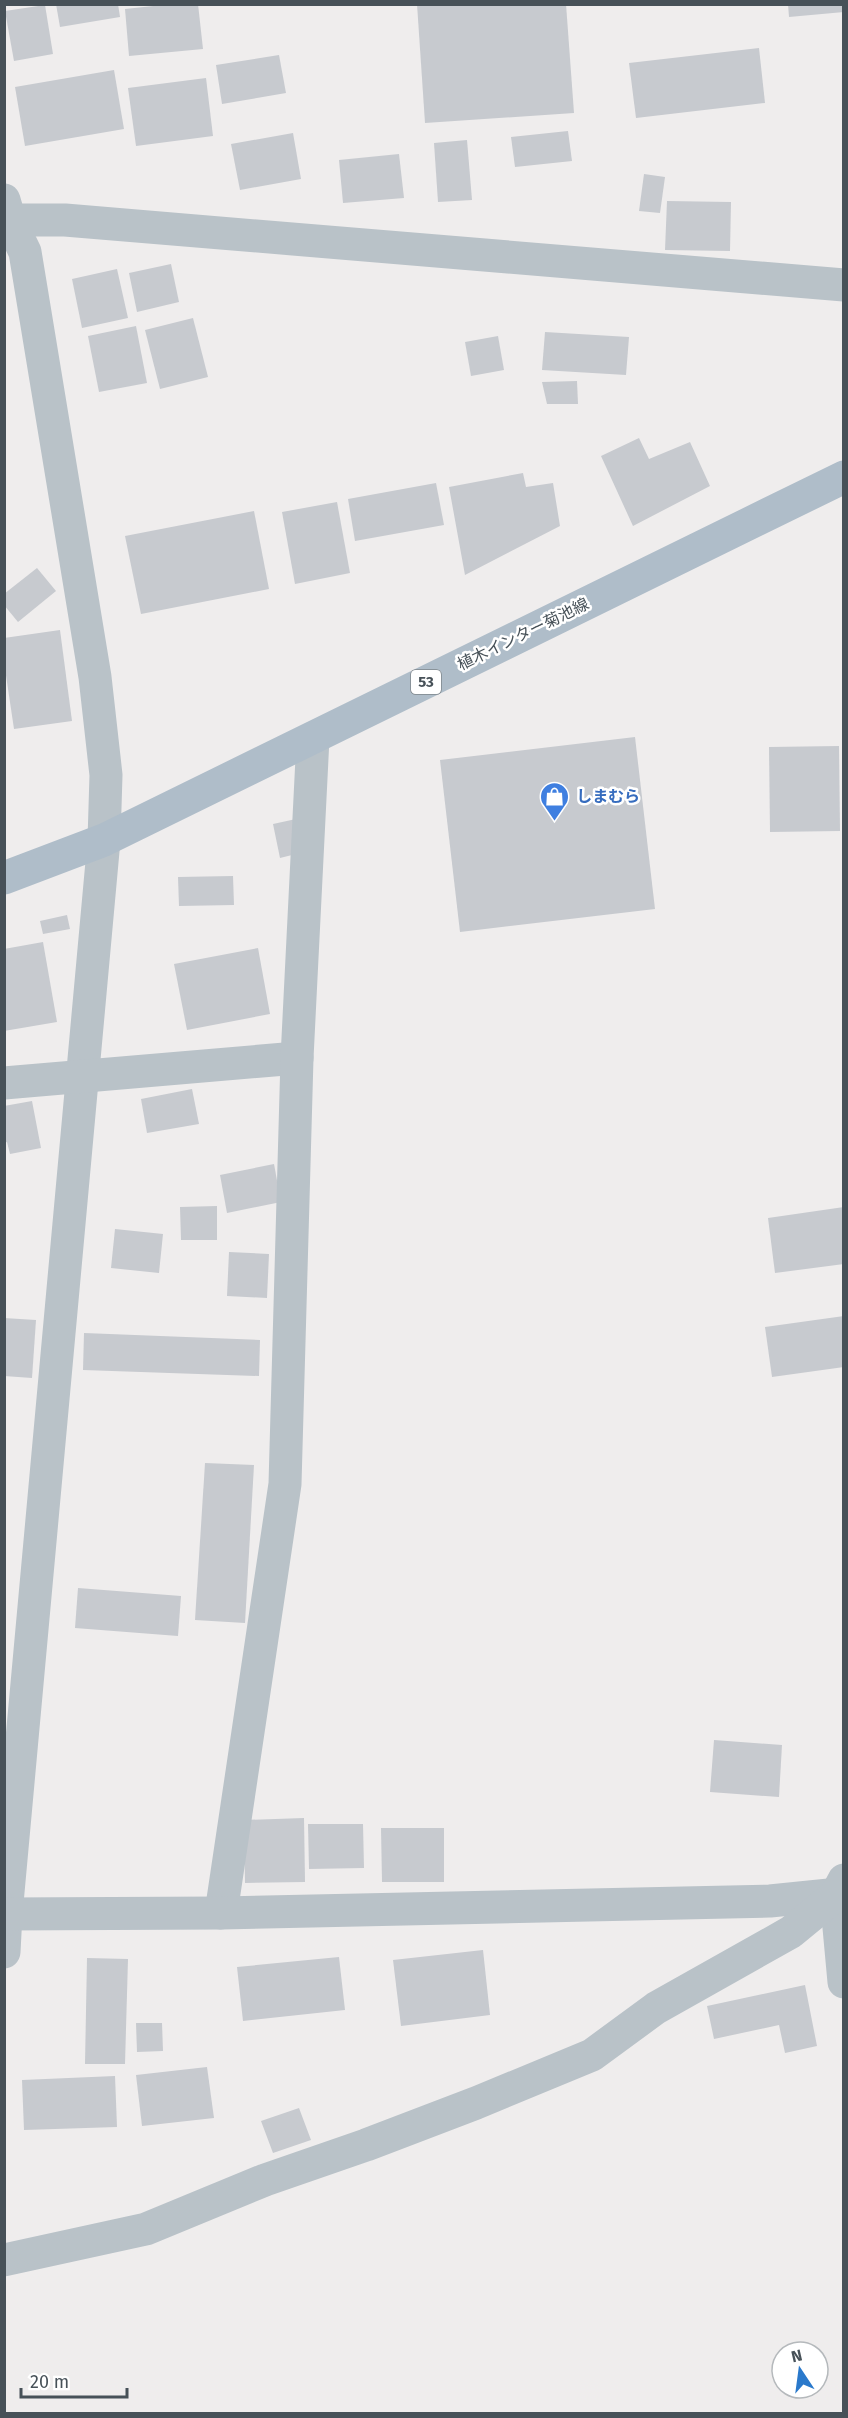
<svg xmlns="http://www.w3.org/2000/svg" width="848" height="2418" font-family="'Fira Sans','Noto Sans JP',sans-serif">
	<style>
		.building { fill: #c7cacf }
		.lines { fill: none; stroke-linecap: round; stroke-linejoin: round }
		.street { stroke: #b9c2c8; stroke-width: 33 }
		.primary { stroke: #afbdc9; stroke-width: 33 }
		.labels { text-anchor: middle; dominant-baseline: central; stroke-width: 5; stroke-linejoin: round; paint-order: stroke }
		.shield { fill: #fff; stroke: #7e858a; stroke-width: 1.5 }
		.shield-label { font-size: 15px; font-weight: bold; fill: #475158 }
		.street-label { font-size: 16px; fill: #475158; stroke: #fff }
		.shop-label { font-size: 16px; font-weight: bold; fill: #366cbe; stroke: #fff; text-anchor: start }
	</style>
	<rect width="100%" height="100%" fill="#efeded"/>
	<g class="building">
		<polygon points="56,4 118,4 120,17 60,27"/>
		<polygon points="172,4 198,4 203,49 129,56 125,9"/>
		<polygon points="417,4 566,4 574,113 425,123"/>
		<polygon points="788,4 844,4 844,12 789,17"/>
		<polygon points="45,5 53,54 14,61 5,11"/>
		<polygon points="759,48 765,103 636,118 629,63"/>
		<polygon points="279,55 286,93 222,104 216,65"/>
		<polygon points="114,70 124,129 25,146 15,87"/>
		<polygon points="206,78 213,136 136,146 128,88"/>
		<polygon points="568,131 572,161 515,167 511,137"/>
		<polygon points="293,133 301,179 240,190 231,144"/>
		<polygon points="467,140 472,200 438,202 434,143"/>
		<polygon points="399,154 404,198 343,203 339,160"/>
		<polygon points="644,174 665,177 660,213 639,211"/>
		<polygon points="667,201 731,202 730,251 665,250"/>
		<polygon points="171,264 179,302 137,312 129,273"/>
		<polygon points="117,269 128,318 82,328 72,279"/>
		<polygon points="193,318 208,377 160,389 145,330"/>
		<polygon points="136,326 147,383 99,392 88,336"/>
		<polygon points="545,332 629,337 626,375 542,370"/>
		<polygon points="498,336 504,370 471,376 465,342"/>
		<polygon points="577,381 578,404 547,404 542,382"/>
		<polygon points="639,438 649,459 690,442 710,486 633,526 601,456"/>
		<polygon points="523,473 526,487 553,483 560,526 465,575 449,487"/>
		<polygon points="436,483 444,525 355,541 348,499"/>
		<polygon points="337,502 350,573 295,584 282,512"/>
		<polygon points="254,511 269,589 141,614 125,536"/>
		<polygon points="37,568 56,591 18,622 4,605 4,594"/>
		<polygon points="60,630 72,721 14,729 4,662 4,638"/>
		<polygon points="635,737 655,909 460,932 440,760"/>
		<polygon points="839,746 840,831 770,832 769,747"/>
		<polygon points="296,819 304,852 280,858 273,824"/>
		<polygon points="233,876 234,905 179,906 178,877"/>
		<polygon points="67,915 70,929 43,934 40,921"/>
		<polygon points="43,942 57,1022 4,1031 4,949"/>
		<polygon points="258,948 270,1014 187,1030 174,964"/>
		<polygon points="192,1089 199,1124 147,1133 141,1099"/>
		<polygon points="32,1101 41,1148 10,1154 7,1142 4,1143 4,1106"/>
		<polygon points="274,1164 281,1202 227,1213 220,1175"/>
		<polygon points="217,1206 217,1240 181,1240 180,1207"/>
		<polygon points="844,1207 844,1264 775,1273 768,1218"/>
		<polygon points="115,1229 163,1234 159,1273 111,1268"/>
		<polygon points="229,1252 269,1254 267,1298 227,1296"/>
		<polygon points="844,1316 844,1367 772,1377 765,1327"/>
		<polygon points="4,1318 36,1320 32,1378 4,1376"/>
		<polygon points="84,1333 260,1340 259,1376 83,1370"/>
		<polygon points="205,1463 254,1465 245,1623 195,1620"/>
		<polygon points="78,1588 181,1596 178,1636 75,1628"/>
		<polygon points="714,1740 782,1745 779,1797 710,1792"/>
		<polygon points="304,1818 305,1882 245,1883 244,1820"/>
		<polygon points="308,1824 363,1824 364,1868 309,1869"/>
		<polygon points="381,1828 444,1828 444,1882 382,1882"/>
		<polygon points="483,1950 490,2015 401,2026 393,1960"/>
		<polygon points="339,1957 345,2010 243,2021 237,1967"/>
		<polygon points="87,1958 128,1959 125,2064 85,2064"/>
		<polygon points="805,1985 817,2046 785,2053 779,2025 714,2039 707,2006"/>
		<polygon points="136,2023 162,2023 163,2051 137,2052"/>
		<polygon points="207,2067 214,2118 142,2126 136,2075"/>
		<polygon points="115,2076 117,2127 24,2130 22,2080"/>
		<polygon points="299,2108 311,2140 273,2153 261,2121"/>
	</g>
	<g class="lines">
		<g class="street">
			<polyline points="4,200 10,221 25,252 95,677 106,775 104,840 6,1914 4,1952"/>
			<polyline points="4,220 65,220 844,285"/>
			<polyline points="4,1083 297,1058"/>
			<polyline points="836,1895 844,1982"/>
			<polyline points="221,1913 285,1484 297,1058 313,738"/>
			<polyline points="4,1914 221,1913 770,1901 839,1894"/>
			<polyline points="4,2260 146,2229 265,2180 366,2145 476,2103 592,2055 656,2008 791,1932 836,1895 844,1880"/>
		</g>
		<polyline class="primary" points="4,878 104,840 844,477"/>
	</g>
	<defs>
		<symbol id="shop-pin" viewBox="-11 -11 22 30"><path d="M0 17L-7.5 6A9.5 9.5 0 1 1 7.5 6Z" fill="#3f7fe0" stroke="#fff"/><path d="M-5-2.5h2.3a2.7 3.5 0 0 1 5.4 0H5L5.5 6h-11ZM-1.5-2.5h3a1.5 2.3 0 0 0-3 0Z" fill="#fff"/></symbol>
	</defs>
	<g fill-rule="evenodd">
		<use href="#shop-pin" x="538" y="780" width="33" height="45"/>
	</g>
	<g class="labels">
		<rect class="shield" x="411" y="670" width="30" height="24" rx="4.5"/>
		<g class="shield-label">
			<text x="426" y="682">53</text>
		</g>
		<g class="street-label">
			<text transform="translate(523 634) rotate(-26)">植木インター菊池線</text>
		</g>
		<g class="shop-label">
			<text x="576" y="796">しまむら</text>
		</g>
	</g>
	<rect width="848" height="2418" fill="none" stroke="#475158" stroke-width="12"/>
	<g transform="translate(800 2370) rotate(347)"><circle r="28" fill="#ffffff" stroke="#b5b9bc" stroke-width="1.5"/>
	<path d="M0-4.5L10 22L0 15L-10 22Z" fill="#2a79cb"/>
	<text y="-9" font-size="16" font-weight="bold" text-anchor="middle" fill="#475158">N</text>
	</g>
	<path d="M21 2388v9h106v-9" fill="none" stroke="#475158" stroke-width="3"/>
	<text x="30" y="2388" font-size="18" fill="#475158" stroke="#ffffff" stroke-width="4.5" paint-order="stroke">20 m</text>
</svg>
